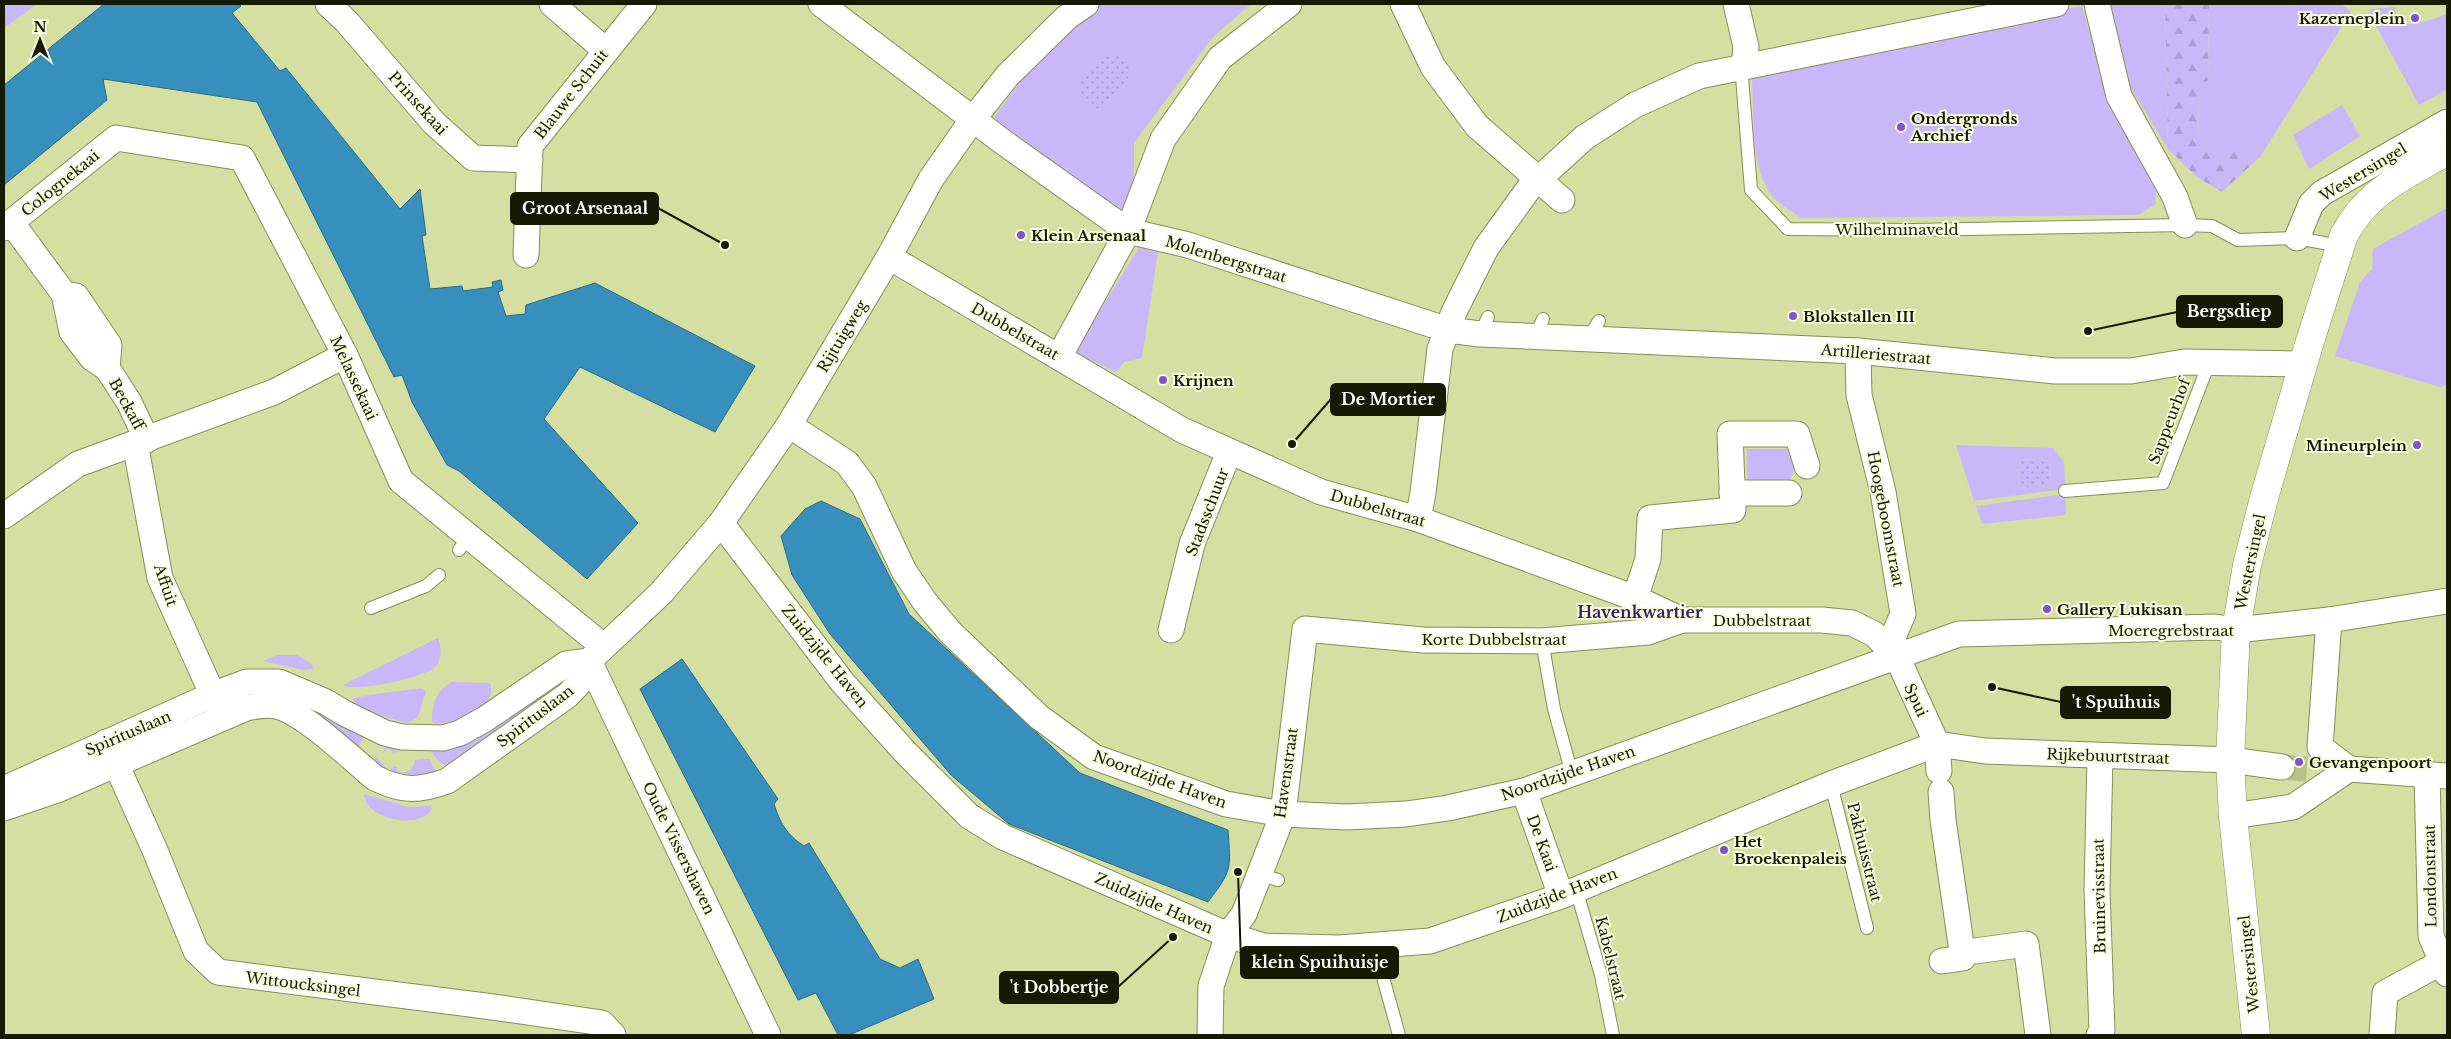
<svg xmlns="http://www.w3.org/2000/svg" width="2451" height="1039" font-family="'Libre Baskerville',serif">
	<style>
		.grass { fill: #c7b8fa; fill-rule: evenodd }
		.forest { fill: url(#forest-firs) }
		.park { fill: url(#park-dots) }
		.water { fill: #368fbd; stroke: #2d6c85 }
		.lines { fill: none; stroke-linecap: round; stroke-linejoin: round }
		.street-tunnel { stroke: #b9c18a; stroke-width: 25; stroke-dasharray: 25 12; stroke-linecap: butt }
		.lane-casing { stroke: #868e54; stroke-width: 14 }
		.street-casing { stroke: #868e54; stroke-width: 27 }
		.secondary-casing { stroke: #868e54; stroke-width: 29 }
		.lane { stroke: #fff; stroke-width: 12 }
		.street { stroke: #fff; stroke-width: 25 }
		.secondary { stroke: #fff; stroke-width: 28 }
		.poi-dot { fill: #7c54ce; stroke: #f8fddf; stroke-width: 2 }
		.labels { text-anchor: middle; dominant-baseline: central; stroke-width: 4; stroke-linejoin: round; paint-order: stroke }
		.poi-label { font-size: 15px; font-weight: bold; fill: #171a03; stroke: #f8fddf; text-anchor: start }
		.street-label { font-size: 15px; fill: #171a03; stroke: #f8fddf }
		.neighbourhood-label { font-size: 16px; font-weight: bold; fill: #36235d; stroke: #f8fddf }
		.leader { fill: none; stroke: #171a03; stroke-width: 2 }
		.callout-dot { fill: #171a03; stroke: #f8fddf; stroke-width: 2 }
		.callout { fill: #171a03; stroke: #171a03; stroke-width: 2 }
		.callout-label { font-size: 16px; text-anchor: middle; font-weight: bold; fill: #fff }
	</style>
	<defs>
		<pattern id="forest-firs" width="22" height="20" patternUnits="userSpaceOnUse" patternTransform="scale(1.25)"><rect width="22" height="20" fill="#c7b8fa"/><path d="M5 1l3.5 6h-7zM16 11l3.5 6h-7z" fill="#aa9ed5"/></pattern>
		<pattern id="park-dots" width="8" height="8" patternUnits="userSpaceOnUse" patternTransform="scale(1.25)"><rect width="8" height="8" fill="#c7b8fa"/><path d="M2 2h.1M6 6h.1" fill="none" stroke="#aa9ed5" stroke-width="1.8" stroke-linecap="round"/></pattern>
	</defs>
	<rect width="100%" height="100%" fill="#d6dfa2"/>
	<g class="grass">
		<polygon points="4,4 37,4 4,28"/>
		<polygon points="1097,4 1251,4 1213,37 1134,143 1134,205 1125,218 1009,135 994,117 1035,62"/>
		<polygon points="2115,4 2165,4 2168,149 2126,80 2103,6"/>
		<polygon points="2209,4 2341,4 2351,12 2260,157 2249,167 2237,151 2215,164 2199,143 2198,83 2208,80"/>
		<path d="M2082,6L2109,100L2155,178L2156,204L2138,215L1801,218C1792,211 1780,205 1773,197C1750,170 1754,114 1752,80L1757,70Z"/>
		<path d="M2396,7L2395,23C2413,26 2429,21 2446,14L2447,16V89L2419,105L2369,13L2371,9Z"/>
		<polygon points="2342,105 2360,136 2309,169 2293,135"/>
		<polygon points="2447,208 2447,385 2440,387 2335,356 2360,282 2372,269 2373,249"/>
		<polygon points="1139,248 1158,252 1142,358 1124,362 1116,372 1074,352"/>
		<path d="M1956,445L2053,448L2064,462L2065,489L1974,501ZM2049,458L2050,486L2019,488L2018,460Z"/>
		<polygon points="1747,449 1798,449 1796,468 1787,484 1747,485"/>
		<polygon points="2065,494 2066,515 1982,524 1976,506"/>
		<path d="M438,638C441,645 442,658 437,665C430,677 354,693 343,685Z"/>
		<polygon points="278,655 297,655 312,664 313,669 303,670 263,661"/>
		<path d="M452,682L489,683L491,685C491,691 491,696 488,701C479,714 451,723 436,724L432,722C431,705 437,689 452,682Z"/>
		<path d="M422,688L426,692L418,717L407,723L382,716L354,703L353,699C358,695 411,690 422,688Z"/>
		<polygon points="541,692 543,699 448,767 439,762 432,753 432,745"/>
		<polygon points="321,713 413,750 402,749 394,753 388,748 382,754 386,745 366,733 359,746 347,749 318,716"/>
		<path d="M375,755L389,771L395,766L398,768L396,770L402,773C410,771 414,768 415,760L429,759L435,770V775L423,782L374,769Z"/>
		<path d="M364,794L408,807L431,806L432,809C419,831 365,819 364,794Z"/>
	</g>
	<polygon class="forest" points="2165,4 2209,4 2208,81 2198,83 2199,143 2215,164 2237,151 2249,167 2222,192 2197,177 2168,149"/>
	<g class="park">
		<path d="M1118,55C1124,59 1129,62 1130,70C1131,82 1109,104 1099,109L1089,107L1079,97L1081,79L1105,57Z"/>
		<polygon points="2049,458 2050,486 2019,488 2018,460"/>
	</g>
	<g class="water">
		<polygon points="104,4 239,4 241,6 232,13 280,71 286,68 400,209 420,189 426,235 422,236 430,289 462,286 463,291 493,287 492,282 501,280 503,290 498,292 506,316 525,314 526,305 595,283 755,366 715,432 580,367 544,419 638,523 587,579 459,471 447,465 412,402 402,375 394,377 393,375 257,102 103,79 107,100 4,185 4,85"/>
		<path d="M821,501L860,519L909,614L1080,773L1228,830C1231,870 1232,870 1208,902L1009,824L951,775L830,634L792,575L781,536L805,509Z"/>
		<path d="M682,659L778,799L774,804C780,823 787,835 804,846L809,843L880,959L900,968L918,959L934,999L849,1035H838L816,993L798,1000L640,689Z"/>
	</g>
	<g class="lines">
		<polyline class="street-tunnel" points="2282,767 2316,770"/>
		<defs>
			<g id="lane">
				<polyline points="1744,66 1742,77 1751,190 1788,229 1914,230 2185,225 2212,226 2238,240 2297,238 2340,246"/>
				<polyline points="1480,334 1488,317"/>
				<polyline points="1535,336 1543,319"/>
				<polyline points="1588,339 1599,321"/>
				<polyline points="2065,491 2163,483 2209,363"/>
				<polyline points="459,550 469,536"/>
				<polyline points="371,608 426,586 439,575"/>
				<polyline points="1542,641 1554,709 1572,774"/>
				<polyline points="1831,784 1867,928"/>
				<polyline points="1261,875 1278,880"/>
				<polyline points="1576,889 1601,975 1613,1035"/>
				<polyline points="1384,981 1399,1035"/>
			</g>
			<g id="street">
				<polyline points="328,4 347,22 434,123 473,158 530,160"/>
				<polyline points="552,4 605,50"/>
				<polyline points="821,4 1003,142 1128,231 1188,245 1448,330 1480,334 1858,351 2055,371 2131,371 2184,362 2304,364"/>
				<polyline points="1403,4 1433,67 1477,126 1562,200"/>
				<polyline points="1736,4 1746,47 1744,66"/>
				<polyline points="2097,4 2119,96 2175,197 2185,225"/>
				<polyline points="11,222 64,294 72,332 92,358 107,368 129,402 147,440"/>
				<polyline points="4,228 116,138 242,158 345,355 401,481 603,646"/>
				<polyline points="2297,238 2311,204 2322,193 2447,122"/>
				<polyline points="526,255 530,146 644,4"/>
				<polyline points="889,257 1182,430 1321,492 1418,519 1635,598 1682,620 1822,620 1852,623 1874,634 1897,657"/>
				<polyline points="64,294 76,296 109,345 107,368"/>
				<polyline points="1858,351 1859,395 1883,492 1903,614 1893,637 1897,657 1937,744 1939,771"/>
				<polyline points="1059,357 1128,231 1163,139 1220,58 1289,4"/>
				<polyline points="789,425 847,463 864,486 904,571 925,602 950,632 1039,717 1094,757 1226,804 1283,814 1347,817 1406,814 1448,808 1524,791 1959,634 2215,627 2236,630 2329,620 2447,601"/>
				<polyline points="135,443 160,578 220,711"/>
				<polyline points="1732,493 1789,493"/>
				<polyline points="4,516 78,464 274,392 345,355"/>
				<polyline points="1418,519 1423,493 1440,349 1454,312 1486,248 1530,187 1585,137 1635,105 1699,76 2056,4"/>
				<polyline points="721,523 843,683 906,753 969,816 1003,837 1228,935 1263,946 1339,948 1430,941 1561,896 1831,784 1937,744 1985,751 2230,760 2282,767"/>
				<polyline points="1635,598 1648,559 1650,518 1733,510 1730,434 1797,434 1807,466"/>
				<polyline points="2329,620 2320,747 2349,769"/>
				<polyline points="1171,630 1192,544 1229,452"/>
				<polyline points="589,661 768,1035"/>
				<polyline points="106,742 154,848 196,951 218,972 493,1007 602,1023 613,1035"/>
				<polyline points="2427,775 2431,936 2447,974"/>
				<polyline points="4,789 212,695 247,682 279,682 326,702 344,713 385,733 402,737 443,738 460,733 485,719 566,664 589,661"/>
				<polyline points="1524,791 1561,896"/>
				<polyline points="1941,792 1943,820 1963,958 1942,961"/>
				<path d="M4,808L57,790L246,708C257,706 269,703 280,707C306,715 352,759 375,778C403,792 419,791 447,781L568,695L584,678L589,661L661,593L721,523L789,425L889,257L931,179L973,119L1008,75L1067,17L1086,4"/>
				<polyline points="2233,816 2293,807 2349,769 2447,776"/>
				<polyline points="1975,951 2026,944 2038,1035"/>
				<polyline points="1210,1035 1211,986 1228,935 1244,914 1283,814 1305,629 1423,640 1542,641 1648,632 1682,620"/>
				<polyline points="2099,1035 2102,1031 2097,890 2100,757"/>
				<polyline points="2382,1035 2385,993 2442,962"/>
			</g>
			<path id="secondary" d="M2256,1035L2233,816L2230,760L2236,630L2247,565L2264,498L2310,341L2344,235C2369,189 2405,176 2447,151"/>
		</defs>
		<use href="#lane" class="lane-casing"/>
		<use href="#street" class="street-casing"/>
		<use href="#secondary" class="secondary-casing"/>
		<use href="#lane" class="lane"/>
		<use href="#street" class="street"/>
		<use href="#secondary" class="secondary"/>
	</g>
	<g class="poi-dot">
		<circle cx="2415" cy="18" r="5"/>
		<circle cx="1901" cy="127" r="5"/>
		<circle cx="1021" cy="235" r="5"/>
		<circle cx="1793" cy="316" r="5"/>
		<circle cx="1163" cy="380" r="5"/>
		<circle cx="2417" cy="445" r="5"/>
		<circle cx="2047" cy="609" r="5"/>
		<circle cx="2299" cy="762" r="5"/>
		<circle cx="1724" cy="850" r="5"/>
	</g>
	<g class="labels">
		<g class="poi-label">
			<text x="2405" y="18" text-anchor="end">Kazerneplein</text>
			<text x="1911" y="118">Ondergronds<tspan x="1911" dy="17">Archief</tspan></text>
			<text x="1031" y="235">Klein Arsenaal</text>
			<text x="1803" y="316">Blokstallen III</text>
			<text x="1173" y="380">Krijnen</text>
			<text x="2407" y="445" text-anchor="end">Mineurplein</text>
			<text x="2057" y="609">Gallery Lukisan</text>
			<text x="2309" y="762">Gevangenpoort</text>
			<text x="1734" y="841">Het<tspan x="1734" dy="17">Broekenpaleis</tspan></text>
		</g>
		<g class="street-label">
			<text transform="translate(571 94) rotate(-52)">Blauwe Schuit</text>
			<text transform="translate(418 103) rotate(48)">Prinsekaai</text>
			<text transform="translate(2363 172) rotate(-31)">Westersingel</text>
			<text transform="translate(60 183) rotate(-39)">Colognekaai</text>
			<text x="1897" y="229">Wilhelminaveld</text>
			<text transform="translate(1226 259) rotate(17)">Molenbergstraat</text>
			<text transform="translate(1015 331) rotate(30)">Dubbelstraat</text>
			<text transform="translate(842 336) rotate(-59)">Rijtuigweg</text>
			<text transform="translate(1876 354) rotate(5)">Artilleriestraat</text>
			<text transform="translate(354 378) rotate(65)">Melassekaai</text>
			<text transform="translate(127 404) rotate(61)">Beckaff</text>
			<text transform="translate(2169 421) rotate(-69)">Sappeurhof</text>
			<text transform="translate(1378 508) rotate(16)">Dubbelstraat</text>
			<text transform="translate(1207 512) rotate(-69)">Stadsschuur</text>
			<text transform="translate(1886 519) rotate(79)">Hoogeboomstraat</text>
			<text transform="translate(2250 562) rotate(-78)">Westersingel</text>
			<text transform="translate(166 585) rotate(71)">Affuit</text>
			<text x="1762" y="620">Dubbelstraat</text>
			<text x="2171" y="630">Moeregrebstraat</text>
			<text x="1494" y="639">Korte Dubbelstraat</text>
			<text transform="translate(825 656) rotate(51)">Zuidzijde Haven</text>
			<text transform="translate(1916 700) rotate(65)">Spui</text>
			<text transform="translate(535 716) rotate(-37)">Spirituslaan</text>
			<text transform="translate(128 733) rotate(-23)">Spirituslaan</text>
			<text transform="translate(2108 756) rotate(2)">Rijkebuurtstraat</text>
			<text transform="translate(1286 773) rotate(-82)">Havenstraat</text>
			<text transform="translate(1568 773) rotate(-19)">Noordzijde Haven</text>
			<text transform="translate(1160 779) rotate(20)">Noordzijde Haven</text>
			<text transform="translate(1542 843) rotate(70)">De Kaai</text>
			<text transform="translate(679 848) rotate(64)">Oude Vissershaven</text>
			<text transform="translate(1865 852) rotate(76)">Pakhuisstraat</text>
			<text transform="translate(2430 876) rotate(-91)">Londonstraat</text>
			<text transform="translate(1557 895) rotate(-21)">Zuidzijde Haven</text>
			<text transform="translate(2099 896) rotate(-91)">Bruinevisstraat</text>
			<text transform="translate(1154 903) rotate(24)">Zuidzijde Haven</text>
			<text transform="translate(1611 958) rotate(76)">Kabelstraat</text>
			<text transform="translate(2249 964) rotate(-96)">Westersingel</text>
			<text transform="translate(303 984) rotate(7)">Wittoucksingel</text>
		</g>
		<g class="neighbourhood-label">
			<text x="1640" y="612">Havenkwartier</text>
		</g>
	</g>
	<path class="leader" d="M725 245L658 208M2088 331L2177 312M1292 444L1331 399M1992 687L2061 702M1238 872L1241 962M1173 937L1118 987"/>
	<g class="callout-dot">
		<circle cx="725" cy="245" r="5"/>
		<circle cx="2088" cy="331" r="5"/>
		<circle cx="1292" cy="444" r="5"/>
		<circle cx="1992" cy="687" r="5"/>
		<circle cx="1238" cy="872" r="5"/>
		<circle cx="1173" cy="937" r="5"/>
	</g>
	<g class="callout">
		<rect x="511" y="193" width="147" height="31" rx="5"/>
		<rect x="2177" y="296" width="105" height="31" rx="5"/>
		<rect x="1331" y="384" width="114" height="31" rx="5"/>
		<rect x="2061" y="687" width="109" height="31" rx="5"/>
		<rect x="1241" y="947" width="157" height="31" rx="5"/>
		<rect x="1000" y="972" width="118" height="31" rx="5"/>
	</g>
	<g class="callout-label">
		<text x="585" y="214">Groot Arsenaal</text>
		<text x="2229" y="317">Bergsdiep</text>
		<text x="1388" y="405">De Mortier</text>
		<text x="2116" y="708">'t Spuihuis</text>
		<text x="1320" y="968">klein Spuihuisje</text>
		<text x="1059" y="993">'t Dobbertje</text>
	</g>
	<rect width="2451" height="1039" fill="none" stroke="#171a03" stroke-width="10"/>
	<g transform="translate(40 40)" stroke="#f8fddf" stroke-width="4" paint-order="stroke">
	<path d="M0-4L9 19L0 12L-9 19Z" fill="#171a03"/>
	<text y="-8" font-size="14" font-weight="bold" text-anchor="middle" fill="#171a03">N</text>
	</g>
</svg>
